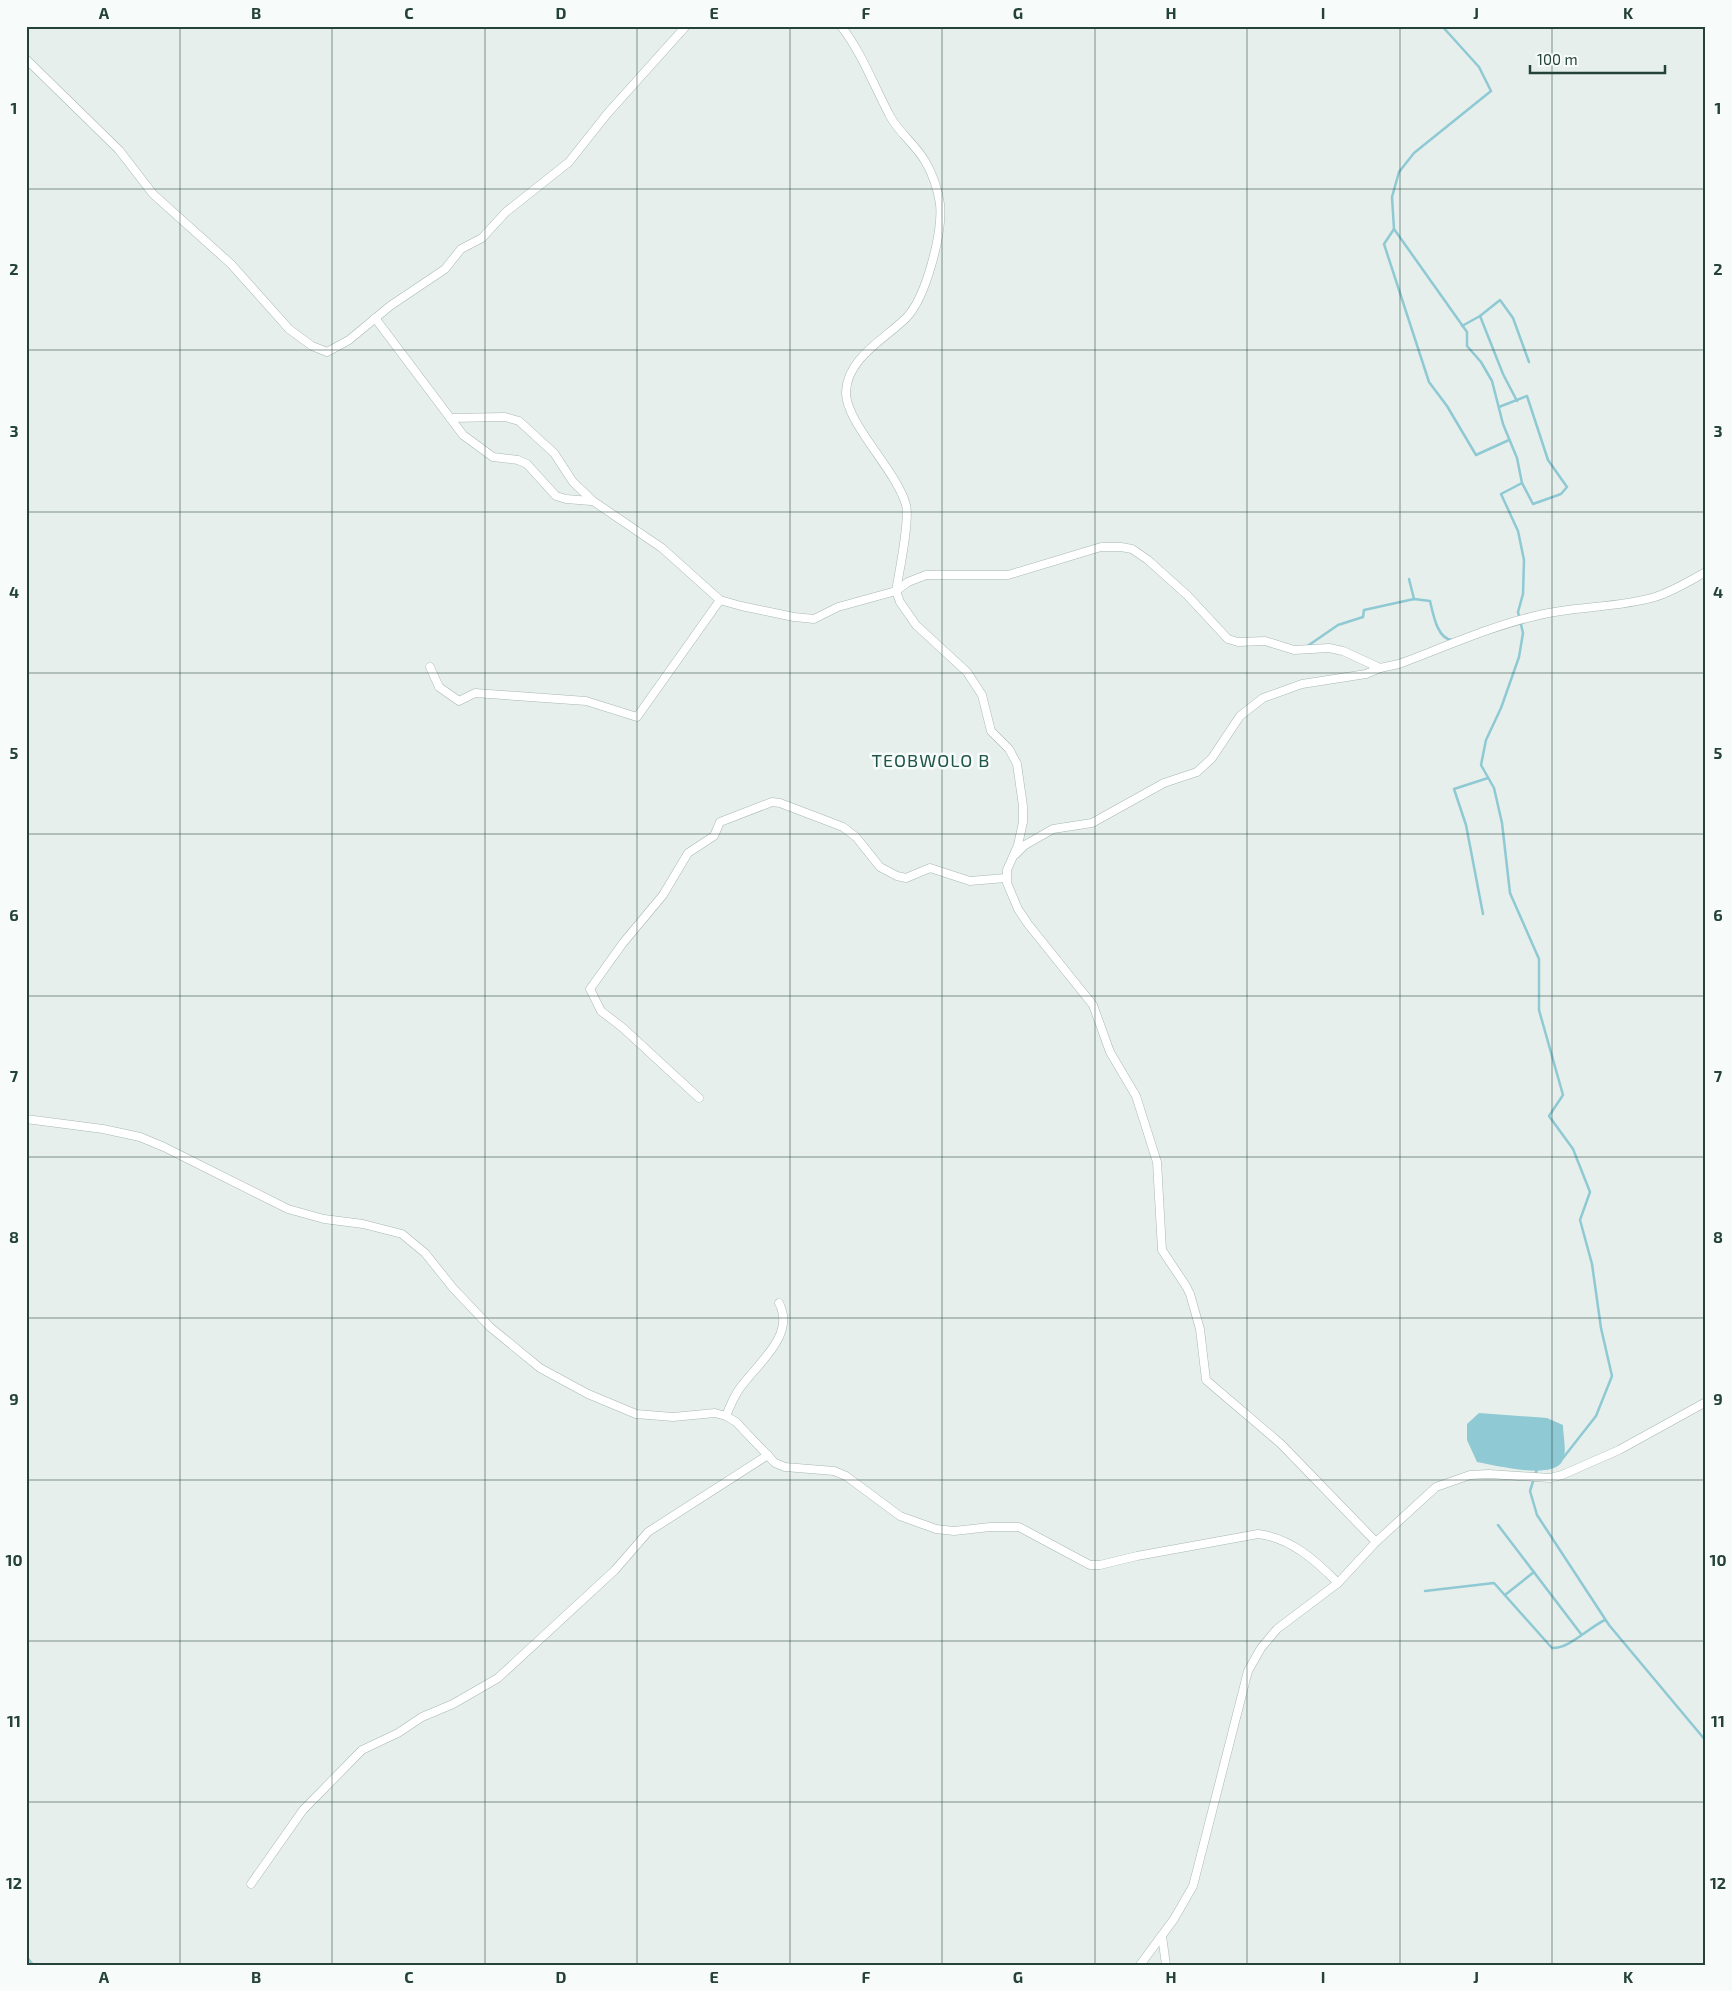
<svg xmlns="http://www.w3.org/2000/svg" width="1732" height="1991" font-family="'Exo 2',sans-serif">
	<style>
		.water { fill: #8ec9d4 }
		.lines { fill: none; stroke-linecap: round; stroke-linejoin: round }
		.stream { stroke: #8ec9d4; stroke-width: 2.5 }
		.street-casing { stroke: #a8b8b2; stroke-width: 9 }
		.street { stroke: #fff; stroke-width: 8 }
		.grid { fill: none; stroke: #24423a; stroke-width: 1; stroke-opacity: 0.55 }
		.labels { text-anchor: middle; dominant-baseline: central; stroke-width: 5; stroke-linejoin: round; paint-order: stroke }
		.quarter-label { font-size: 18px; letter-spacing: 1px; fill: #1f5548; stroke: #f7fbf9 }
		.neatline { fill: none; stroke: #24423a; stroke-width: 2 }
		.grid-label { font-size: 16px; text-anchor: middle; font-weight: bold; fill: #24423a }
	</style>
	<rect width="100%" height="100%" fill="#e6efeb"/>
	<path class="water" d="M1479,1413L1547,1418L1563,1425C1563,1435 1567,1451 1563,1460C1554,1481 1495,1465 1477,1462L1467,1440V1424Z"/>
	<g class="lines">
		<g class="stream">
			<polyline points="1442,26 1479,67 1491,91 1414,153 1399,172 1392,197 1394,229 1467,332 1467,346 1481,362 1492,381 1503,424 1517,458 1522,483 1501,494 1518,531 1524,560 1523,594 1518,612 1523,633 1519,657 1501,708 1486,740 1481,765 1494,788 1502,823 1510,893 1539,959 1539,1010 1563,1095 1549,1116 1573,1149 1590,1192 1580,1220 1592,1264 1601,1328 1612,1376 1596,1416 1563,1458"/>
			<polyline points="1394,229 1384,244 1429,382 1447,406 1476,455 1509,440"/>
			<polyline points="1480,316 1503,374 1517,401"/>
			<polyline points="1462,326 1480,316 1500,300 1513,318 1529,362"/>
			<polyline points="1499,407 1527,396 1548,460 1567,487 1561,494 1533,504 1522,483"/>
			<polyline points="1409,579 1414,599"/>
			<path d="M1306,647L1338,625L1363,617L1364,610L1414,599L1430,601C1433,613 1437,639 1452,640"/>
			<polyline points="1483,914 1466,825 1454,789 1488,778"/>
			<polyline points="1537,1469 1530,1491 1537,1515 1609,1625 1706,1741"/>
			<polyline points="1498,1525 1581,1634"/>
			<path d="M1425,1591L1494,1583L1552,1648C1569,1649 1588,1628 1605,1620"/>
			<polyline points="1505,1595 1534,1572"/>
			<polyline points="26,1956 33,1965"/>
		</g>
		<defs>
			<g id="street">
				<path d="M841,26C862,53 874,86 890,116C899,133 915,144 925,161C932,173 938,190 940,204C943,232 926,298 906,318C885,339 847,358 846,392C845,422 897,471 906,505C910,520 899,573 896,591L900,602L916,625L967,672L982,695L991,731L1009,749L1017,764L1023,806V822L1018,845L1007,870V883L1018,909L1028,924L1093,1005L1110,1052L1136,1096L1157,1162L1162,1250L1186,1286L1190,1294L1200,1329L1206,1380L1281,1444L1376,1542"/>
				<polyline points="26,59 119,150 153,194 231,264 289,329 312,346 327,352 349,340 390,306 445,269 461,249 482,238 506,212 569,162 607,114 686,26"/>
				<polyline points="375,318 463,435 493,457 518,460 527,464 556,496 566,499 591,501"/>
				<path d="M450,418L505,417L519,421L554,453L573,482L593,501L662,548L720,600L741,606L794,617L814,619L838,607L896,591L908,582L926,575H1008L1101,547H1121L1132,549L1148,560L1187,595L1228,639L1238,642L1265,641L1294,650L1329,648L1343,651L1380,668L1399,664C1445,647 1491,626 1539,615C1577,606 1617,608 1655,597C1674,591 1689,581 1706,572"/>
				<polyline points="430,667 439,687 459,701 475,693 586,701 637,717 720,600"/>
				<polyline points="1016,854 1025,845 1053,829 1092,823 1164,783 1197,772 1212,758 1240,716 1263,698 1302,684 1366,674 1380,668"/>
				<polyline points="699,1098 623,1028 601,1011 590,989 623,943 663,895 688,853 714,836 720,822 772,802 780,803 843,827 856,837 880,867 897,876 906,878 930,868 970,881 1006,878"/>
				<path d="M26,1119L103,1129L140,1137L164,1147L288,1209L324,1219L363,1224L402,1234L425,1253L453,1288L490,1327L540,1368L588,1394L636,1414L673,1417L715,1413L726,1416L736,1422L775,1463L785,1467L834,1471L846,1476L900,1516L936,1529L954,1531L990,1527H1019L1090,1565H1100L1137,1556L1258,1534C1291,1538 1315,1560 1338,1583"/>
				<path d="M726,1416C730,1406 734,1396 740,1388C758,1363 796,1335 779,1303"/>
				<polyline points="251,1884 303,1810 362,1750 398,1733 422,1717 453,1704 498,1678 615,1570 648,1532 768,1455"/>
				<polyline points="1162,1936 1166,1965"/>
				<polyline points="1140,1965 1174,1919 1193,1886 1248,1671 1261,1648 1277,1629 1338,1583 1376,1542 1436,1487 1470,1475 1489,1474 1550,1478 1562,1475 1619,1450 1706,1402"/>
			</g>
		</defs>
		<use href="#street" class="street-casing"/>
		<use href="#street" class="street"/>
	</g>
	<path class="grid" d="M180,26V1965M332,26V1965M485,26V1965M637,26V1965M790,26V1965M942,26V1965M1095,26V1965M1247,26V1965M1400,26V1965M1552,26V1965M26,189H1706M26,350H1706M26,512H1706M26,673H1706M26,834H1706M26,996H1706M26,1157H1706M26,1318H1706M26,1480H1706M26,1641H1706M26,1802H1706"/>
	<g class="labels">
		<g class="quarter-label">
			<text x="931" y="760">TEOBWOLO B</text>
		</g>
	</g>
	<rect width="1732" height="1991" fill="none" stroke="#f7fbf9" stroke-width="55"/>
	<path d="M1530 65v8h135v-8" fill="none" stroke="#24423a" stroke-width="2.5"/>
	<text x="1537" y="65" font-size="15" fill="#24423a" stroke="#f7fbf9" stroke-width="4" paint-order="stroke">100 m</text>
	<rect x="28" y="28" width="1676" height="1936" class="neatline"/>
	<g class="grid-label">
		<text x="104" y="19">A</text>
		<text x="256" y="19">B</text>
		<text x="409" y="19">C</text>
		<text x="561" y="19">D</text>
		<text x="714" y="19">E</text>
		<text x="866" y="19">F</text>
		<text x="1018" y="19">G</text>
		<text x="1171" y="19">H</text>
		<text x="1323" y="19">I</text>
		<text x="1476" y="19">J</text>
		<text x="1628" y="19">K</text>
		<text x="14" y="114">1</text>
		<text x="1718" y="114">1</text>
		<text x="14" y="275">2</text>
		<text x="1718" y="275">2</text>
		<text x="14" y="437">3</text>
		<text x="1718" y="437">3</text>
		<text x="14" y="598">4</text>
		<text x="1718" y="598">4</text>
		<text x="14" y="759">5</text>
		<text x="1718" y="759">5</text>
		<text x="14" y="921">6</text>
		<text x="1718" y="921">6</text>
		<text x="14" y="1082">7</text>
		<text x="1718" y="1082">7</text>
		<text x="14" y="1243">8</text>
		<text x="1718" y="1243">8</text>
		<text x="14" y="1405">9</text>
		<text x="1718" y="1405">9</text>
		<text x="14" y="1566">10</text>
		<text x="1718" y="1566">10</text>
		<text x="14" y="1727">11</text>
		<text x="1718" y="1727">11</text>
		<text x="14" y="1889">12</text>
		<text x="1718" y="1889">12</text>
		<text x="104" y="1983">A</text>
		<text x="256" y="1983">B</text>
		<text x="409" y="1983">C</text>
		<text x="561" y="1983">D</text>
		<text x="714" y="1983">E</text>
		<text x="866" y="1983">F</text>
		<text x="1018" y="1983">G</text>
		<text x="1171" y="1983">H</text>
		<text x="1323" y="1983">I</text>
		<text x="1476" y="1983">J</text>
		<text x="1628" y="1983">K</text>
	</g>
</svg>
